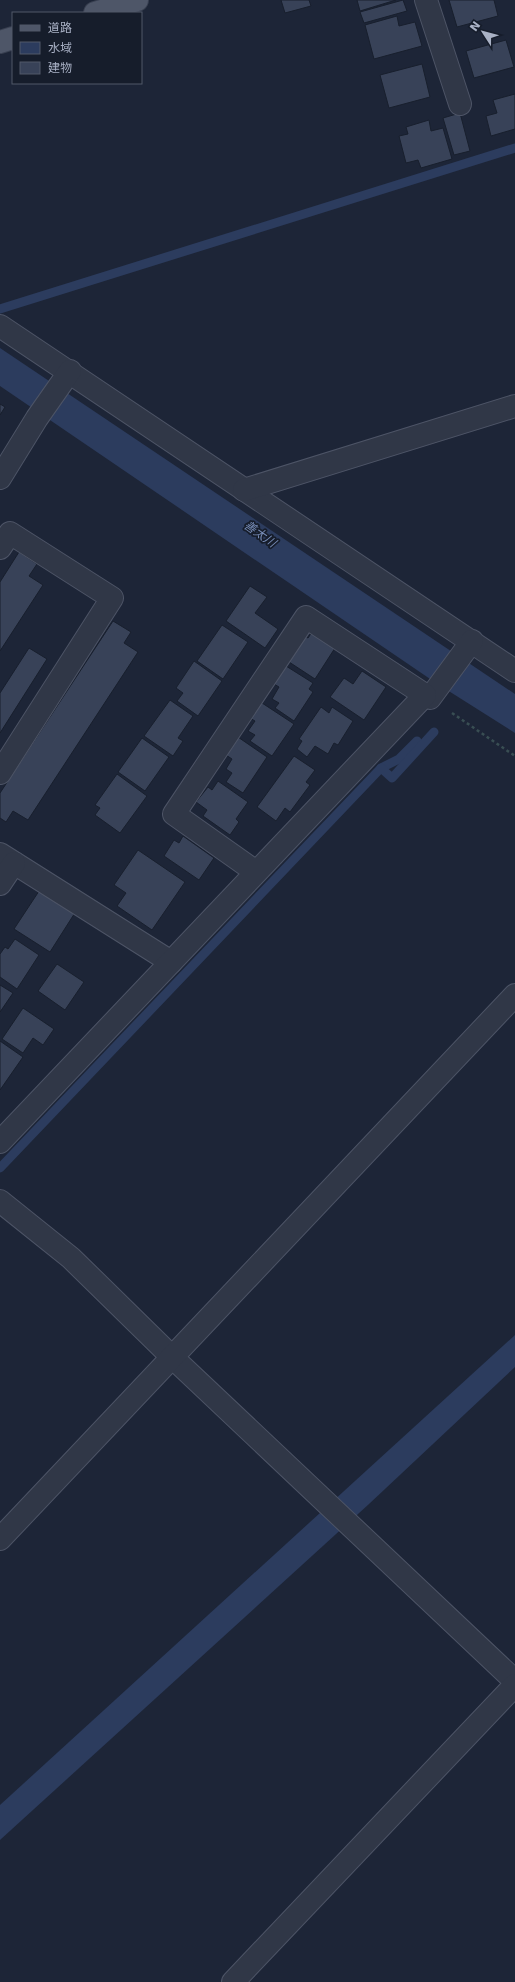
<svg xmlns="http://www.w3.org/2000/svg" width="515" height="1982" font-family="'DejaVu Sans','Noto Sans JP',sans-serif">
	<style>
		.water { fill: #2c3c5e }
		.lines { fill: none; stroke-linecap: round; stroke-linejoin: round }
		.stream { stroke: #2c3c5e; stroke-width: 9 }
		.building { fill: #384258; stroke: #181f2d }
		.minor-casing { stroke: #4d5466; stroke-width: 24 }
		.major-casing { stroke: #394051; stroke-width: 24 }
		.path { stroke: #394e53; stroke-width: 2.5; stroke-dasharray: 3 3; stroke-linecap: butt }
		.minor { stroke: #303747; stroke-width: 22 }
		.major { stroke: #4e5668; stroke-width: 22 }
		.labels { text-anchor: middle; dominant-baseline: central; stroke-width: 3.5; stroke-linejoin: round; paint-order: stroke }
		.water-label { font-size: 12px; font-style: italic; fill: #768bb5; stroke: #161d2b }
	</style>
	<rect width="100%" height="100%" fill="#1d2537"/>
	<g class="water">
		<polygon points="0,348 515,694 515,733 436,683 0,386"/>
		<polygon points="515,1335 515,1367 369,1504 0,1840 0,1805"/>
	</g>
	<g class="lines">
		<g class="stream">
			<polyline points="0,309 515,148"/>
			<polyline points="381,768 399,759 417,741"/>
			<polyline points="0,1168 381,768 392,778 434,732"/>
		</g>
	</g>
	<g class="building">
		<polygon points="281,0 309,0 311,6 285,13"/>
		<polygon points="357,0 396,0 360,11"/>
		<polygon points="403,0 407,11 364,23 360,12"/>
		<polygon points="449,0 494,0 498,16 457,27"/>
		<polygon points="397,16 399,26 415,22 422,46 374,59 365,25"/>
		<polygon points="506,40 514,67 474,78 466,51"/>
		<polygon points="422,64 430,97 389,108 380,75"/>
		<polygon points="515,94 515,129 491,136 486,116 497,113 493,100"/>
		<polygon points="460,113 470,151 454,155 443,118"/>
		<polygon points="429,120 431,131 443,128 452,159 421,168 418,160 406,163 399,136 408,134 406,127"/>
		<polygon points="0,404 5,407 0,415"/>
		<polygon points="19,552 37,564 29,576 43,585 0,651 0,582"/>
		<polygon points="250,586 267,597 255,613 278,629 265,648 226,621"/>
		<polygon points="113,621 131,632 124,643 138,652 28,820 13,811 6,822 0,818 0,793"/>
		<polygon points="222,625 248,642 223,679 197,661"/>
		<polygon points="312,632 335,648 315,679 286,660 303,635 308,638"/>
		<polygon points="29,648 47,659 0,733 0,693"/>
		<polygon points="194,661 222,681 198,716 177,701 183,693 176,688"/>
		<polygon points="286,666 313,683 309,689 313,692 294,721 275,708 279,703 272,699 279,687 274,684"/>
		<polygon points="362,671 386,687 364,720 330,697 344,678 353,684"/>
		<polygon points="170,700 193,716 178,738 183,741 173,756 144,736"/>
		<polygon points="259,701 294,724 272,756 250,741 255,735 248,731 255,721 248,717"/>
		<polygon points="321,707 329,713 332,707 353,721 338,745 334,743 328,754 315,746 307,757 297,749 302,741 299,739"/>
		<polygon points="235,735 267,757 243,793 226,782 232,773 226,769 232,759 223,753"/>
		<polygon points="142,738 169,757 145,791 118,772"/>
		<polygon points="294,756 315,770 306,782 310,785 290,812 285,808 276,821 257,807"/>
		<polygon points="117,774 147,796 120,833 95,815 100,808 95,805"/>
		<polygon points="218,781 248,802 236,819 239,822 230,835 203,816 207,810 196,802 208,787 212,790"/>
		<polygon points="183,836 214,858 199,880 164,856 174,840 179,843"/>
		<polygon points="138,850 185,882 152,930 117,906 126,893 114,885"/>
		<polygon points="43,885 78,908 50,952 14,929"/>
		<polygon points="15,939 39,955 17,989 0,977 0,954 5,947 8,949"/>
		<polygon points="57,964 84,982 65,1010 38,991"/>
		<polygon points="0,985 13,993 0,1012"/>
		<polygon points="23,1008 54,1029 43,1045 33,1038 23,1053 2,1039"/>
		<polygon points="0,1041 23,1057 0,1090"/>
	</g>
	<g class="lines">
		<defs>
			<g id="minor">
				<polyline points="426,0 460,104"/>
				<polyline points="0,326 515,671"/>
				<polyline points="0,478 37,418 70,371"/>
				<polyline points="244,490 515,406"/>
				<polyline points="0,548 10,533 112,598 0,773"/>
				<polyline points="430,698 472,641"/>
				<polyline points="0,854 171,962"/>
				<polyline points="0,884 14,863"/>
				<polyline points="0,1142 425,695 306,617 174,814 256,872"/>
				<polyline points="0,1201 71,1258 172,1357 515,1681"/>
				<polyline points="0,1539 515,995"/>
				<polyline points="233,1982 515,1685"/>
			</g>
			<g id="major">
				<polyline points="95,13 137,0"/>
				<polyline points="0,42 13,38"/>
			</g>
		</defs>
		<use href="#minor" class="minor-casing"/>
		<use href="#major" class="major-casing"/>
		<polyline class="path" points="452,713 515,756"/>
		<use href="#minor" class="minor"/>
		<use href="#major" class="major"/>
	</g>
	<g class="labels">
		<g class="water-label">
			<text transform="translate(260 534) rotate(35)">善太川</text>
		</g>
	</g>
	<rect x="12" y="12" width="130" height="72" fill="#161d2b" stroke="#515869"/>
	<rect x="20" y="25" width="20" height="6" fill="#4e5668" stroke="#515869"/>
	<text x="48" y="32" font-size="12" fill="#a9b1c5">道路</text>
	<rect x="20" y="42" width="20" height="12" fill="#2c3c5e" stroke="#515869"/>
	<text x="48" y="52" font-size="12" fill="#a9b1c5">水域</text>
	<rect x="20" y="62" width="20" height="12" fill="#384258" stroke="#515869"/>
	<text x="48" y="72" font-size="12" fill="#a9b1c5">建物</text>
	<g transform="translate(483 32) rotate(306)" stroke="#161d2b" stroke-width="3" paint-order="stroke">
	<path d="M0-3L7 15L0 10L-7 15Z" fill="#a9b1c5"/>
	<text y="-6" font-size="11" font-weight="bold" text-anchor="middle" fill="#a9b1c5">N</text>
	</g>
</svg>
